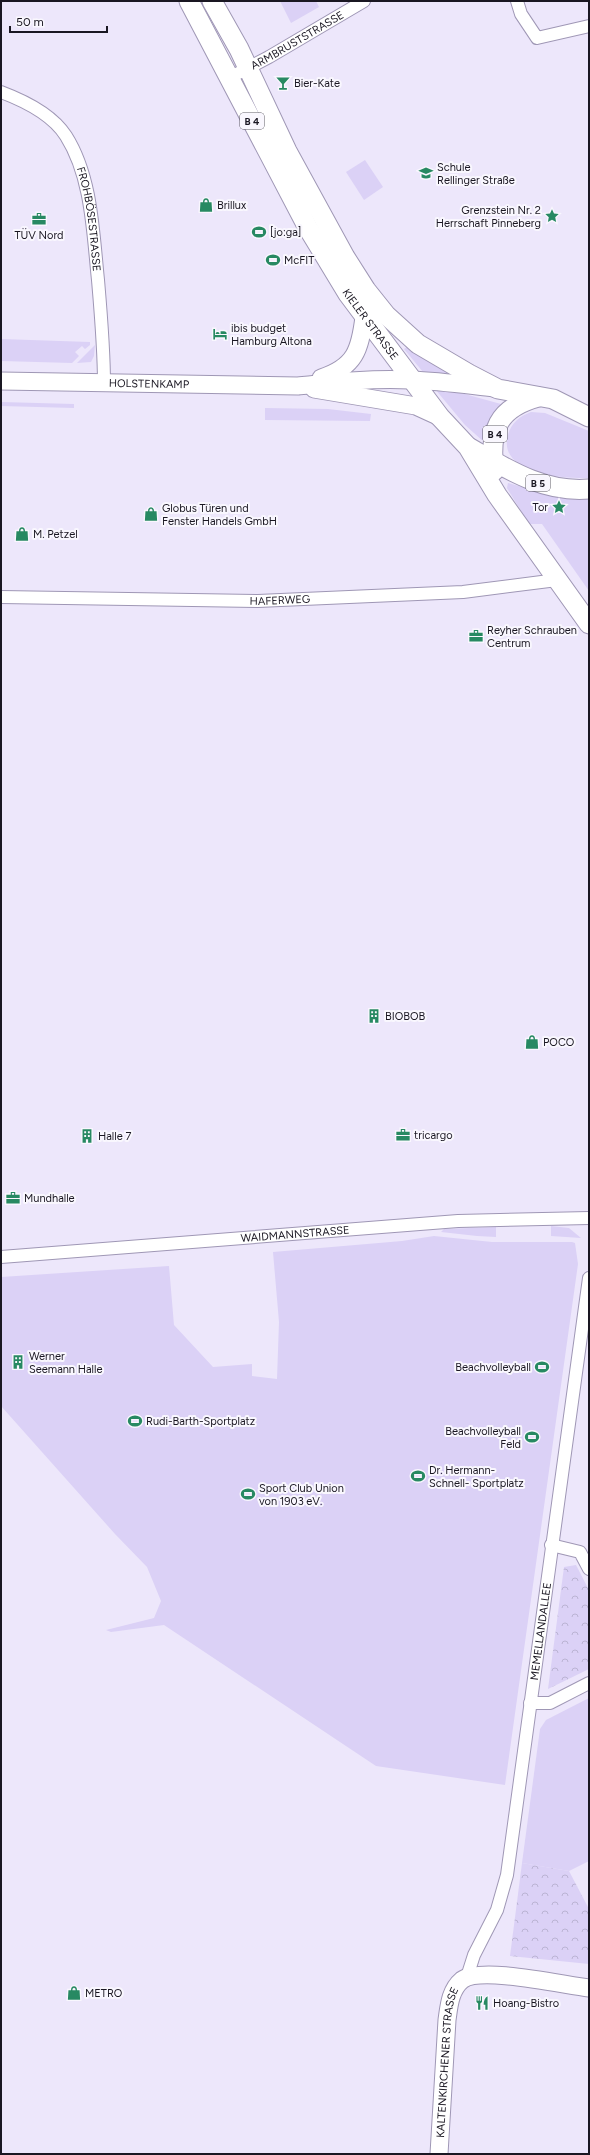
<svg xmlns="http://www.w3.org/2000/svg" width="590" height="2155" font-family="Figtree,sans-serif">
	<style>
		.green { fill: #dbd1f6 }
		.park { fill: url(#park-crowns) }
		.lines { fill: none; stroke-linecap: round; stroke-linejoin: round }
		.street-casing { stroke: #9f97b5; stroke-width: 14 }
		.secondary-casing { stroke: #9f97b5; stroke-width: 19 }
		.primary-casing { stroke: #9f97b5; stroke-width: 21 }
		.street { stroke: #fff; stroke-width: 12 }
		.secondary { stroke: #fff; stroke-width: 17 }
		.primary { stroke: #fff; stroke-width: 19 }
		.labels { text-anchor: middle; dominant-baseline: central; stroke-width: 4; stroke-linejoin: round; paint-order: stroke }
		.shield { fill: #f9f7fe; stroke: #5d5a64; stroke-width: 1 }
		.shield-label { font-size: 10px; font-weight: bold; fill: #1a1722 }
		.street-label { font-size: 11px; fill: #1a1722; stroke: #f9f7fe }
		.poi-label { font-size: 11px; fill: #1a1722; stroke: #f9f7fe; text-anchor: start }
	</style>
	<defs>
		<pattern id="park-crowns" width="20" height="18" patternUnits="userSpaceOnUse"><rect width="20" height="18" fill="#dbd1f6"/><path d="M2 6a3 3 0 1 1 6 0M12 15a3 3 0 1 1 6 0" fill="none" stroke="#bbb3d3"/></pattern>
	</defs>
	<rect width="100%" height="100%" fill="#ede7fb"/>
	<g class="green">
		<polygon points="280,1 316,1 319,7 291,23"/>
		<polygon points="365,160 383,187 364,200 346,172"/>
		<polygon points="1,339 90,342 90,345 85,349 82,346 75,352 79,356 72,363 1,361"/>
		<polygon points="95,345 94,356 91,362 77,363"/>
		<polygon points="410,345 462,377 423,372 404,349"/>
		<polygon points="435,389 450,390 501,404 484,442 465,425"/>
		<polygon points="1,402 74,404 74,408 1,406"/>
		<polygon points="265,408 328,409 371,414 370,421 265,420"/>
		<path d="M531,412L545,413L589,431V478C564,479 497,474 508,435C511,423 520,416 531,412Z"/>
		<polygon points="508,483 558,497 589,499 589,591 542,524 529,524 507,488"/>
		<polygon points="551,1226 569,1228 581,1238 551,1236"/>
		<polygon points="496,1227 496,1237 477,1236 441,1232 444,1229"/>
		<polygon points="434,1236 492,1242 572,1242 575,1243 578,1264 505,1785 376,1766 164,1625 111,1632 106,1630 154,1618 161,1601 147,1567 115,1534 1,1406 1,1277 169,1266 174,1325 213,1367 252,1364 252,1376 277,1379 279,1322 273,1252 402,1241"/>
		<polygon points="589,1698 589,1861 569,1871 522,1863 540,1729 546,1720"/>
	</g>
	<g class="park">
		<polygon points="576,1565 589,1590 589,1669 548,1689 564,1567"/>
		<polygon points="522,1863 569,1871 589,1909 589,1964 510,1956"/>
	</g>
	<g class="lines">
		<defs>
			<g id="street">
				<polyline points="517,1 521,14 537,38 589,26"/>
				<path id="s1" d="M229,78L269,57L364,1"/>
				<path id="s2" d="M1,92C25,101 52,114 66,136C92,177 93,233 98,280C101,315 104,349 104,384"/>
				<path id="s3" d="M1,597L258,601L463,592L557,580"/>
				<path id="s4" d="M1,1257L458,1221L589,1218"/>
				<polyline points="551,1545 580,1552 589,1569"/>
				<polyline points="530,1703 550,1703 589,1683"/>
				<path id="s5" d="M467,1977L474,1955L497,1910L507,1875L589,1278"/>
			</g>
			<g id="secondary">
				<path d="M321,378C355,367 360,350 364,317"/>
				<path id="s6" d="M1,381L298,386C336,382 373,378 411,380C439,381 467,385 494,388"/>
				<polyline points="314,389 416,406 440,417"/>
				<path id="s7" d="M439,2154L447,2020C449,2006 450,1990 462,1980C481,1966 563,1985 589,1988"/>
			</g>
			<g id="primary">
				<path id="s8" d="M189,1L308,228L348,294L440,417L468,447L497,495L589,624"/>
				<polyline points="212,1 239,49 287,151 345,257 366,290 386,315 418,344 469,374 498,389 553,399 589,417"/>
				<path d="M470,448C507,469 544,493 589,489"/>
				<path d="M494,471C489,431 497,408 538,397"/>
			</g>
		</defs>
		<use href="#street" class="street-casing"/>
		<use href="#secondary" class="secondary-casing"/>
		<use href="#primary" class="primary-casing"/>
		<use href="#street" class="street"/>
		<use href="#secondary" class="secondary"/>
		<use href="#primary" class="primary"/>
	</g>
	<defs>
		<symbol id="bar-bare" viewBox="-9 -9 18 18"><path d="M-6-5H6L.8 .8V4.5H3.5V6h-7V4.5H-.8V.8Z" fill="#278962" stroke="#f9f7fe" stroke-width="2.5" paint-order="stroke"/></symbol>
		<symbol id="school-bare" viewBox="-9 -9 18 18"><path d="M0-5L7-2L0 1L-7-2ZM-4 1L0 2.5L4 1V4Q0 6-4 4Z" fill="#278962" stroke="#f9f7fe" stroke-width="2.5" paint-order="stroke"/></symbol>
		<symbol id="shop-bare" viewBox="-9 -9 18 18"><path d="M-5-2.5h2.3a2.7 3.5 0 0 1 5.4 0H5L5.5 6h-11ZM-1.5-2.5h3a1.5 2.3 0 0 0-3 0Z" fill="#278962" stroke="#f9f7fe" stroke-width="2.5" paint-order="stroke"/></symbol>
		<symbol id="sight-bare" viewBox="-9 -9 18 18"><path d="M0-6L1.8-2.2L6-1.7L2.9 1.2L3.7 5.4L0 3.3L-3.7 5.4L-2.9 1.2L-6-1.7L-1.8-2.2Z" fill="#278962" stroke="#f9f7fe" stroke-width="2.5" paint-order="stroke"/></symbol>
		<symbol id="office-bare" viewBox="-9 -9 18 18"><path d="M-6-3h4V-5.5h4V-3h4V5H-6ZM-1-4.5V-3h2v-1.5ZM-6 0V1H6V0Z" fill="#278962" stroke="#f9f7fe" stroke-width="2.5" paint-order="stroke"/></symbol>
		<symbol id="stadium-bare" viewBox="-9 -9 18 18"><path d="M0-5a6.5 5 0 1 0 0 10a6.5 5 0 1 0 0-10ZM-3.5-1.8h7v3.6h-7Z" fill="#278962" stroke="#f9f7fe" stroke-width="2.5" paint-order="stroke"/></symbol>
		<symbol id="hotel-bare" viewBox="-9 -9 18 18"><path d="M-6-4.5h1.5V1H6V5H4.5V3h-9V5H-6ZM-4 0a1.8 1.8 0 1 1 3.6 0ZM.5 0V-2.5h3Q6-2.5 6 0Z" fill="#278962" stroke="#f9f7fe" stroke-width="2.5" paint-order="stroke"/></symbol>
		<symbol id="building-bare" viewBox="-9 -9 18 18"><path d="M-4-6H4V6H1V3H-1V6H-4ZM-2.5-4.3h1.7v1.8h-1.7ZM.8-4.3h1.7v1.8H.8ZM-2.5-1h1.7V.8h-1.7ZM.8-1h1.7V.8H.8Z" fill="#278962" stroke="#f9f7fe" stroke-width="2.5" paint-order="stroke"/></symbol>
		<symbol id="restaurant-bare" viewBox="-9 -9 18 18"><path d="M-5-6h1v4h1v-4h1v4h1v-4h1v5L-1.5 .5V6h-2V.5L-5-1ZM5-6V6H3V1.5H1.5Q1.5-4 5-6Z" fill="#278962" stroke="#f9f7fe" stroke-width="2.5" paint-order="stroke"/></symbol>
	</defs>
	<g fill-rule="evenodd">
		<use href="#bar-bare" x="273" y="73" width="20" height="20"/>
		<use href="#school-bare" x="416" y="163" width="20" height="20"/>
		<use href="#shop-bare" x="196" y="195" width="20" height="20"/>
		<use href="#sight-bare" x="542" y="206" width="20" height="20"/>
		<use href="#office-bare" x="29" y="209" width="20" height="20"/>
		<use href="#stadium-bare" x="249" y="222" width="20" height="20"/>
		<use href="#stadium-bare" x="263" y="250" width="20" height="20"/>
		<use href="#hotel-bare" x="210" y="324" width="20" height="20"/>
		<use href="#sight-bare" x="549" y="497" width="20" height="20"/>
		<use href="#shop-bare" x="141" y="504" width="20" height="20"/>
		<use href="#shop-bare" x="12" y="524" width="20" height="20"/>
		<use href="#office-bare" x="466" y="626" width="20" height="20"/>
		<use href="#building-bare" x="364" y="1006" width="20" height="20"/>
		<use href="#shop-bare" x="522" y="1032" width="20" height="20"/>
		<use href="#office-bare" x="393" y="1125" width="20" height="20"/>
		<use href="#building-bare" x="77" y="1126" width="20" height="20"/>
		<use href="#office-bare" x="3" y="1188" width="20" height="20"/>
		<use href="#building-bare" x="8" y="1352" width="20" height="20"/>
		<use href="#stadium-bare" x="532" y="1357" width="20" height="20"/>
		<use href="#stadium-bare" x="125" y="1411" width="20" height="20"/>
		<use href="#stadium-bare" x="522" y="1427" width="20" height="20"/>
		<use href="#stadium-bare" x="408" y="1466" width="20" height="20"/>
		<use href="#stadium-bare" x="238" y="1484" width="20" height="20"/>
		<use href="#shop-bare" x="64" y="1983" width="20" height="20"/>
		<use href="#restaurant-bare" x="472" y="1993" width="20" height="20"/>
	</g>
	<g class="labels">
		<g class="shield">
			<rect x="240" y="113" width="24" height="16" rx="3"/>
			<rect x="483" y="426" width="24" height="16" rx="3"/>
			<rect x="526" y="475" width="24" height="16" rx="3"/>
		</g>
		<g class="shield-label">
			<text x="252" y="121">B 4</text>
			<text x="495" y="434">B 4</text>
			<text x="538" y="483">B 5</text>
		</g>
		<g class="street-label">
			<text stroke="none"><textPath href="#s1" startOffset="78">ARMBRUSTSTRASSE</textPath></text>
			<text stroke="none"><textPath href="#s2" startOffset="167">FROHBÖSESTRASSE</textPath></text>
			<text stroke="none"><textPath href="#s8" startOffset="371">KIELER STRASSE</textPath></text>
			<text stroke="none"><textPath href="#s6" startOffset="148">HOLSTENKAMP</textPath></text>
			<text stroke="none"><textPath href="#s3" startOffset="279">HAFERWEG</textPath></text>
			<text stroke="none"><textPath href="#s4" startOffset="295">WAIDMANNSTRASSE</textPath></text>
			<text stroke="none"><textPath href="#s5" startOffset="356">MEMELLANDALLEE</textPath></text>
			<text stroke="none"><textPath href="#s7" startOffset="92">KALTENKIRCHENER STRASSE</textPath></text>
		</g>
		<g class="poi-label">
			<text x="294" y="83">Bier-Kate</text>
			<text x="437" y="167">Schule<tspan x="437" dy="13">Rellinger Straße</tspan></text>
			<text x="217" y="205">Brillux</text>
			<text x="541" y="210" text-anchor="end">Grenzstein Nr. 2<tspan x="541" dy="13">Herrschaft Pinneberg</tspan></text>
			<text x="270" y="232">[jo:ga]</text>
			<text x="39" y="235" text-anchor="middle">TÜV Nord</text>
			<text x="284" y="260">McFIT</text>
			<text x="231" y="328">ibis budget<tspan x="231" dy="13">Hamburg Altona</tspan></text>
			<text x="548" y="507" text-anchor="end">Tor</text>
			<text x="162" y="508">Globus Türen und<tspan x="162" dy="13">Fenster Handels GmbH</tspan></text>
			<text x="33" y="534">M. Petzel</text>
			<text x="487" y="630">Reyher Schrauben<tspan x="487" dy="13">Centrum</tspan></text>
			<text x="385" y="1016">BIOBOB</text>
			<text x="543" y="1042">POCO</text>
			<text x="414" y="1135">tricargo</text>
			<text x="98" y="1136">Halle 7</text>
			<text x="24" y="1198">Mundhalle</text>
			<text x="29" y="1356">Werner<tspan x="29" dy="13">Seemann Halle</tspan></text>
			<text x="531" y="1367" text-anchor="end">Beachvolleyball</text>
			<text x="146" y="1421">Rudi-Barth-Sportplatz</text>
			<text x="521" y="1431" text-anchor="end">Beachvolleyball<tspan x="521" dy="13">Feld</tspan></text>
			<text x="429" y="1470">Dr. Hermann-<tspan x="429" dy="13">Schnell- Sportplatz</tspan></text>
			<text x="259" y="1488">Sport Club Union<tspan x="259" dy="13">von 1903 eV.</tspan></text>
			<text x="85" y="1993">METRO</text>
			<text x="493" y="2003">Hoang-Bistro</text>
		</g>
	</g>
	<rect width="590" height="2155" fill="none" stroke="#1a1722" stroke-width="4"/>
	<path d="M10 26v6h97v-6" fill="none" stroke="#1a1722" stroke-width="2"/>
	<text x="16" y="26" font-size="12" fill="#1a1722" stroke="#f9f7fe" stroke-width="3" paint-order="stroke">50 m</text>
</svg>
